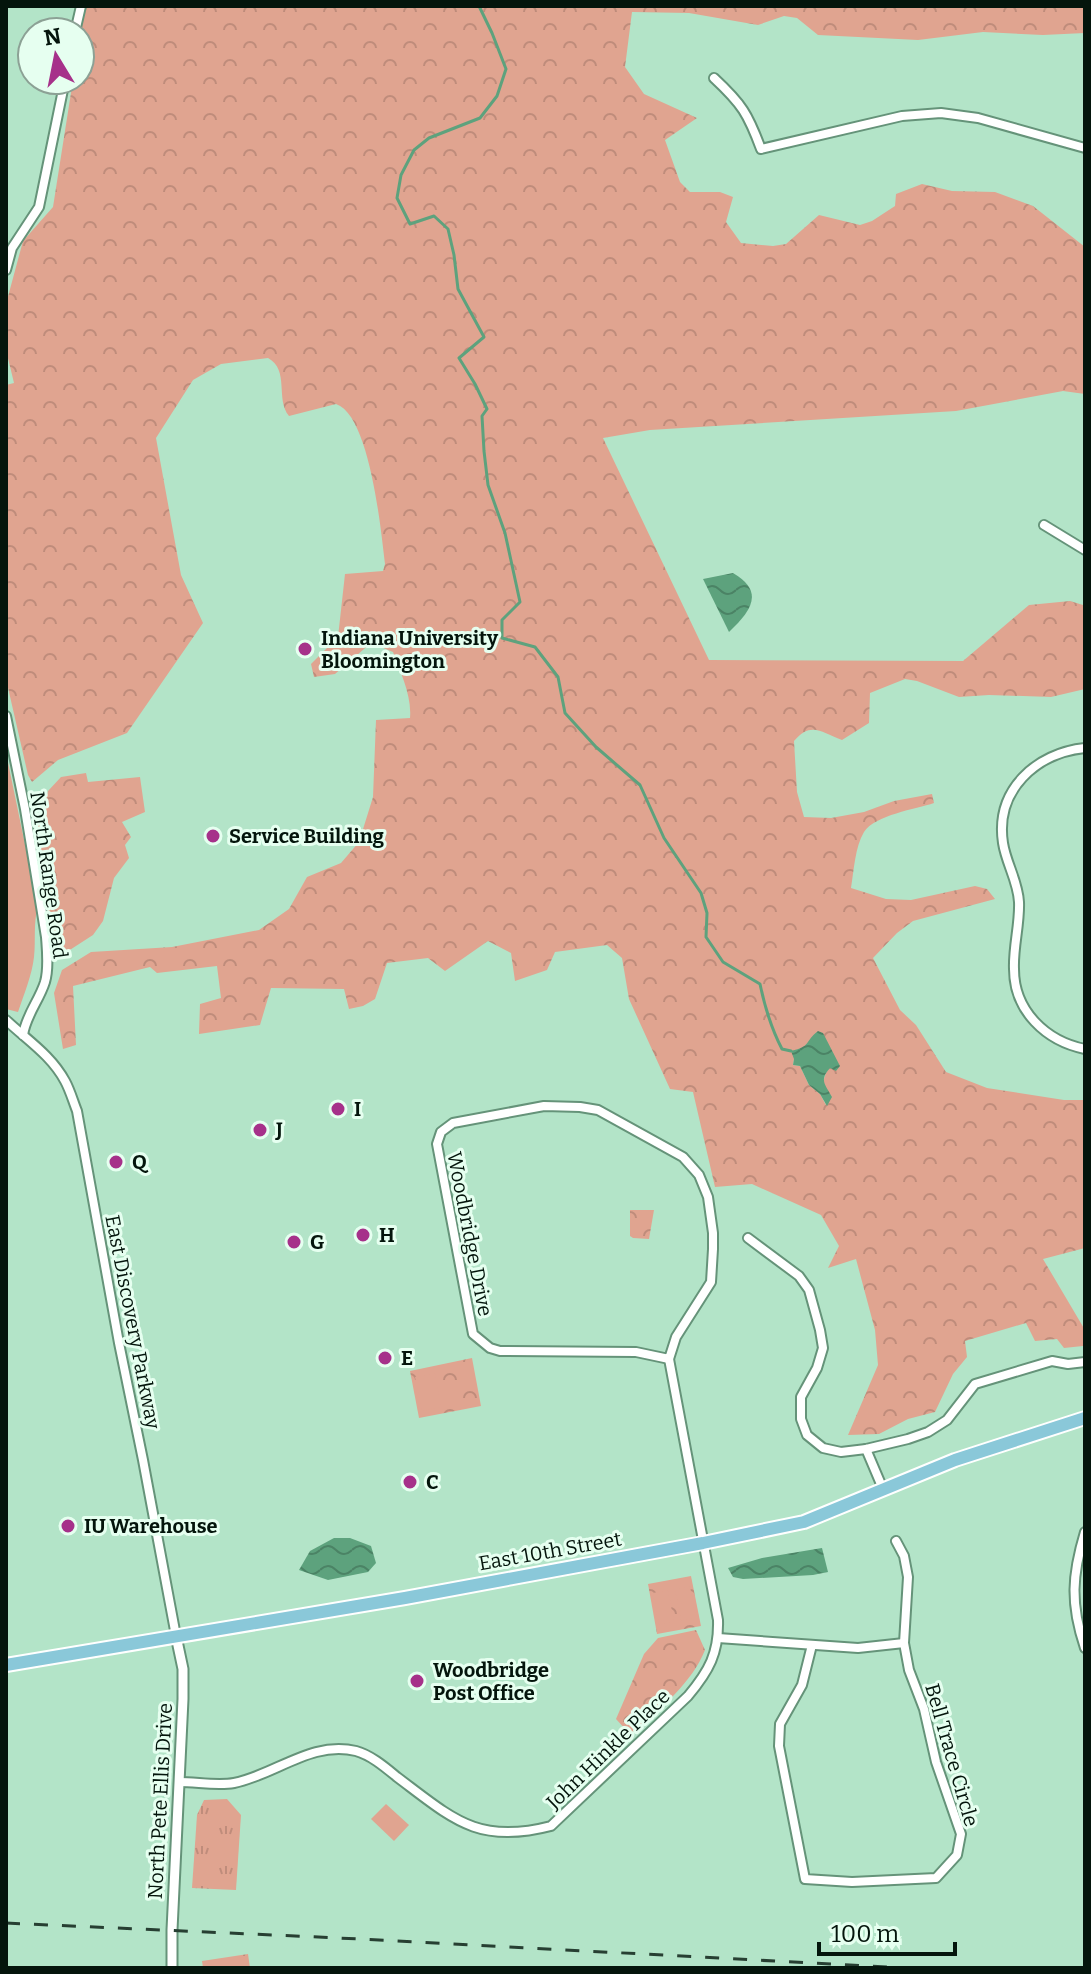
<svg xmlns="http://www.w3.org/2000/svg" width="1091" height="1974" font-family="Bitter,serif">
	<style>
		.grass { fill: url(#grass-tufts) }
		.forest { fill: url(#forest-crowns); fill-rule: evenodd }
		.garden { fill: #e0a490 }
		.water { fill: url(#water-waves) }
		.lines { fill: none; stroke-linecap: round; stroke-linejoin: round }
		.stream { stroke: #5da27d; stroke-width: 3 }
		.minor-casing { stroke: #659379; stroke-width: 12 }
		.tertiary-casing { stroke: #659379; stroke-width: 13 }
		.primary-casing { stroke: #fff; stroke-width: 16 }
		.minor { stroke: #fff; stroke-width: 8 }
		.tertiary { stroke: #fff; stroke-width: 9 }
		.primary { stroke: #8ac8d9; stroke-width: 12 }
		.rail { stroke: #273f32; stroke-width: 3; stroke-dasharray: 14 14; stroke-linecap: butt }
		.poi-dot { fill: #a6318a; stroke: #e6fff0; stroke-width: 3 }
		.labels { text-anchor: middle; dominant-baseline: central; stroke-width: 6; stroke-linejoin: round; paint-order: stroke }
		.poi-label { font-size: 20px; font-weight: bold; fill: #04150c; stroke: #e6fff0; text-anchor: start }
		.street-label { font-size: 20px; fill: #04150c; stroke: #e6fff0 }
	</style>
	<defs>
		<pattern id="grass-tufts" width="24" height="20" patternUnits="userSpaceOnUse" patternTransform="scale(2)"><rect width="24" height="20" fill="#e0a490"/><path d="M3 7l-1-3M5 7V3M7 7l1-3M15 17l-1-3M17 17v-4M19 17l1-3" fill="none" stroke="#bf8c7b"/></pattern>
		<pattern id="forest-crowns" width="20" height="18" patternUnits="userSpaceOnUse" patternTransform="scale(2)"><rect width="20" height="18" fill="#e0a490"/><path d="M2 6a3 3 0 1 1 6 0M12 15a3 3 0 1 1 6 0" fill="none" stroke="#bf8c7b"/></pattern>
		<pattern id="water-waves" width="16" height="10" patternUnits="userSpaceOnUse" patternTransform="scale(2)"><rect width="16" height="10" fill="#5da27d"/><path d="M0 5q4-4 8 0t8 0" fill="none" stroke="#4b8365"/></pattern>
	</defs>
	<rect width="100%" height="100%" fill="#b3e4c8"/>
	<polygon class="grass" points="227,1799 241,1815 236,1890 192,1888 197,1815 204,1800"/>
	<g class="forest">
		<path d="M84,6H1085V33L1043,35L983,32L918,40L818,35L797,18L784,16L758,25L689,13L632,12L625,67L644,94L697,118L665,140L680,182L690,192H720L733,197L726,222L741,243L773,246L786,244L819,215L860,225L872,221L895,206L896,194L922,184L952,191L995,192L1033,206L1085,247V394L1063,391L956,411L650,430L603,438L709,660L963,661L1029,605L1070,601L1083,605L1085,609V689L1051,697L989,695L959,697L917,681L905,679L870,693L869,723L842,740C821,732 811,721 794,741L797,792L804,817L831,818L864,812L894,801L932,794L934,803C916,809 875,815 864,832C855,847 854,870 851,888L886,899L911,900L975,886L987,889L995,899L913,921L897,933L873,958L900,1010L916,1025L946,1072L987,1088L1064,1100H1085V1248L1043,1259L1085,1330L1083,1346L1064,1348L1057,1339L1035,1341L1026,1323L965,1341L967,1357L953,1374L935,1412L908,1419L879,1434L848,1435L878,1365L875,1330L856,1259L828,1268L839,1246L821,1215L752,1184L715,1187L693,1092L670,1089L629,999L622,958L607,945L555,952L547,970L515,981L511,953L488,941L445,971L428,958L387,963L375,999L363,1006L349,1009L344,989L271,988L260,1025L199,1034L200,1004L221,998L217,966L157,973L150,967L73,986L76,1045L63,1049L54,993L62,970L91,952L172,947L259,930L289,909L307,877L341,863L359,842L373,797L376,720L410,718C412,695 400,672 393,652L371,643L335,674L314,677L311,664L338,637L345,574L383,571L385,564C381,531 370,415 336,404L289,416C275,399 290,370 268,358L221,364L193,380L156,438L181,575L203,623L127,733L58,760L32,782L28,775L6,679V385L14,383L6,350V304L23,241L53,207L73,80H80V33ZM809,1045L830,1067C820,1079 824,1090 826,1105L820,1094L809,1085L800,1066L793,1065L794,1059Z"/>
		<polygon points="86,773 88,782 140,777 145,812 122,822 131,837 125,845 129,858 114,878 103,921 93,935 62,955 53,954 34,836 48,791 61,777"/>
		<polygon points="630,1210 654,1210 649,1239 633,1238 630,1236"/>
		<polygon points="472,1358 481,1406 419,1418 410,1371"/>
		<polygon points="691,1576 701,1626 657,1634 648,1584"/>
		<path d="M696,1630L705,1650C692,1683 661,1707 636,1732L627,1731L616,1719L644,1654L658,1638Z"/>
		<polygon points="248,1954 250,1968 203,1968 202,1961"/>
	</g>
	<g class="garden">
		<path d="M6,753L38,907C33,922 36,941 34,957C32,975 24,994 18,1012L6,1009Z"/>
		<polygon points="435,1373 441,1407 422,1411 415,1377"/>
		<polygon points="690,1586 696,1618 681,1621 675,1589"/>
		<polygon points="668,1590 674,1622 659,1625 653,1593"/>
		<polygon points="386,1804 409,1825 394,1841 371,1819"/>
	</g>
	<g class="water">
		<path d="M733,573C766,592 750,612 729,632L703,579Z"/>
		<path d="M818,1031L823,1033L840,1066L836,1071L830,1068C819,1080 825,1084 832,1097L827,1106L820,1094L809,1085L800,1066L793,1065L794,1059L791,1051C812,1046 804,1042 818,1031Z"/>
		<polygon points="334,1538 350,1538 371,1546 376,1563 368,1572 328,1580 299,1570 310,1551"/>
		<polygon points="822,1548 828,1572 813,1575 743,1579 733,1577 728,1568 762,1558"/>
	</g>
	<g class="lines">
		<path class="stream" d="M479,6L492,33L506,69L497,96L480,118L429,138L414,150L401,175L397,198L410,224L434,216L448,229L454,255L458,289L484,337L459,358L475,384L487,409L482,416L484,451L488,485L505,533L520,602L502,620V638L535,647L558,677L565,713L596,747L640,785L664,838L701,893L707,913L706,937L723,962L760,984C765,1008 771,1028 782,1049L791,1051"/>
		<defs>
			<g id="minor">
				<polyline points="75,32 81,6"/>
				<path d="M714,78C742,104 748,114 761,149L902,116L941,113L978,118L1085,148"/>
				<polyline points="6,270 12,248 39,207 65,80"/>
				<polyline points="1044,525 1085,550"/>
				<path d="M6,716L25,809L46,937C47,951 49,968 45,982C39,1001 26,1015 23,1035"/>
				<path d="M1085,748C1036,753 995,790 1003,843C1006,863 1018,881 1019,902C1020,924 1013,947 1014,969C1014,1011 1046,1041 1085,1049"/>
				<path d="M6,1020C27,1040 51,1055 65,1081C70,1090 73,1101 77,1111L119,1343L143,1460L176,1636"/>
				<polygon points="544,1106 580,1107 598,1110 683,1157 699,1175 708,1197 713,1233 713,1249 711,1282 676,1337 669,1359 636,1352 500,1351 490,1348 473,1334 437,1144 441,1132 453,1123"/>
				<polyline points="748,1238 799,1276 809,1290 820,1330 823,1348 817,1368 801,1397 801,1419 807,1435 823,1448 841,1452 866,1449 908,1439 928,1432 947,1420 975,1384 1052,1361 1068,1364 1085,1362"/>
				<polyline points="866,1449 883,1489"/>
				<path d="M1085,1532C1072,1575 1070,1604 1085,1648"/>
				<polyline points="718,1638 858,1648 904,1643"/>
				<polyline points="812,1645 802,1685 780,1724 779,1746 805,1879 852,1882 936,1878 957,1855 961,1834 936,1762 924,1709 909,1670 904,1643 908,1577 904,1556 896,1541"/>
				<path d="M179,1782C197,1782 217,1786 234,1783C275,1775 312,1740 356,1751C371,1755 386,1768 397,1777C453,1819 478,1845 551,1826L688,1696C709,1671 719,1653 718,1620L669,1359"/>
			</g>
			<polyline id="tertiary" points="172,1968 172,1930 183,1699 183,1669 176,1636"/>
			<polyline id="primary" points="6,1665 405,1598 703,1543 804,1522 955,1460 1085,1418"/>
		</defs>
		<use href="#minor" class="minor-casing"/>
		<use href="#tertiary" class="tertiary-casing"/>
		<use href="#primary" class="primary-casing"/>
		<use href="#minor" class="minor"/>
		<use href="#tertiary" class="tertiary"/>
		<use href="#primary" class="primary"/>
		<polyline class="rail" points="6,1923 361,1939 905,1968"/>
	</g>
	<g class="poi-dot">
		<circle cx="305" cy="649" r="8"/>
		<circle cx="213" cy="836" r="8"/>
		<circle cx="338" cy="1109" r="8"/>
		<circle cx="260" cy="1130" r="8"/>
		<circle cx="116" cy="1162" r="8"/>
		<circle cx="363" cy="1235" r="8"/>
		<circle cx="294" cy="1242" r="8"/>
		<circle cx="385" cy="1358" r="8"/>
		<circle cx="410" cy="1482" r="8"/>
		<circle cx="68" cy="1526" r="8"/>
		<circle cx="417" cy="1681" r="8"/>
	</g>
	<g class="labels">
		<g class="poi-label">
			<text x="321" y="638">Indiana University<tspan x="321" dy="23">Bloomington</tspan></text>
			<text x="229" y="836">Service Building</text>
			<text x="354" y="1109">I</text>
			<text x="276" y="1130">J</text>
			<text x="132" y="1162">Q</text>
			<text x="379" y="1235">H</text>
			<text x="310" y="1242">G</text>
			<text x="401" y="1358">E</text>
			<text x="426" y="1482">C</text>
			<text x="84" y="1526">IU Warehouse</text>
			<text x="433" y="1670">Woodbridge<tspan x="433" dy="23">Post Office</tspan></text>
		</g>
		<g class="street-label">
			<text transform="translate(49 875) rotate(82)">North Range Road</text>
			<text transform="translate(470 1234) rotate(79)">Woodbridge Drive</text>
			<text transform="translate(133 1322) rotate(79)">East Discovery Parkway</text>
			<text transform="translate(550 1551) rotate(-10)">East 10th Street</text>
			<text transform="translate(608 1749) rotate(-44)">John Hinkle Place</text>
			<text transform="translate(952 1755) rotate(74)">Bell Trace Circle</text>
			<text transform="translate(160 1801) rotate(-87)">North Pete Ellis Drive</text>
		</g>
	</g>
	<rect width="1091" height="1974" fill="none" stroke="#04150c" stroke-width="16"/>
	<g transform="translate(56 56) rotate(350)"><circle r="38" fill="#e6fff0" stroke="#8ca195" stroke-width="2"/>
	<path d="M0-6L14 30L0 20L-14 30Z" fill="#a6318a"/>
	<text y="-12" font-size="22" font-weight="bold" text-anchor="middle" fill="#04150c">N</text>
	</g>
	<path d="M819 1942v12h136v-12" fill="none" stroke="#04150c" stroke-width="4"/>
	<text x="831" y="1942" font-size="24" fill="#04150c" stroke="#e6fff0" stroke-width="6" paint-order="stroke">100 m</text>
</svg>
